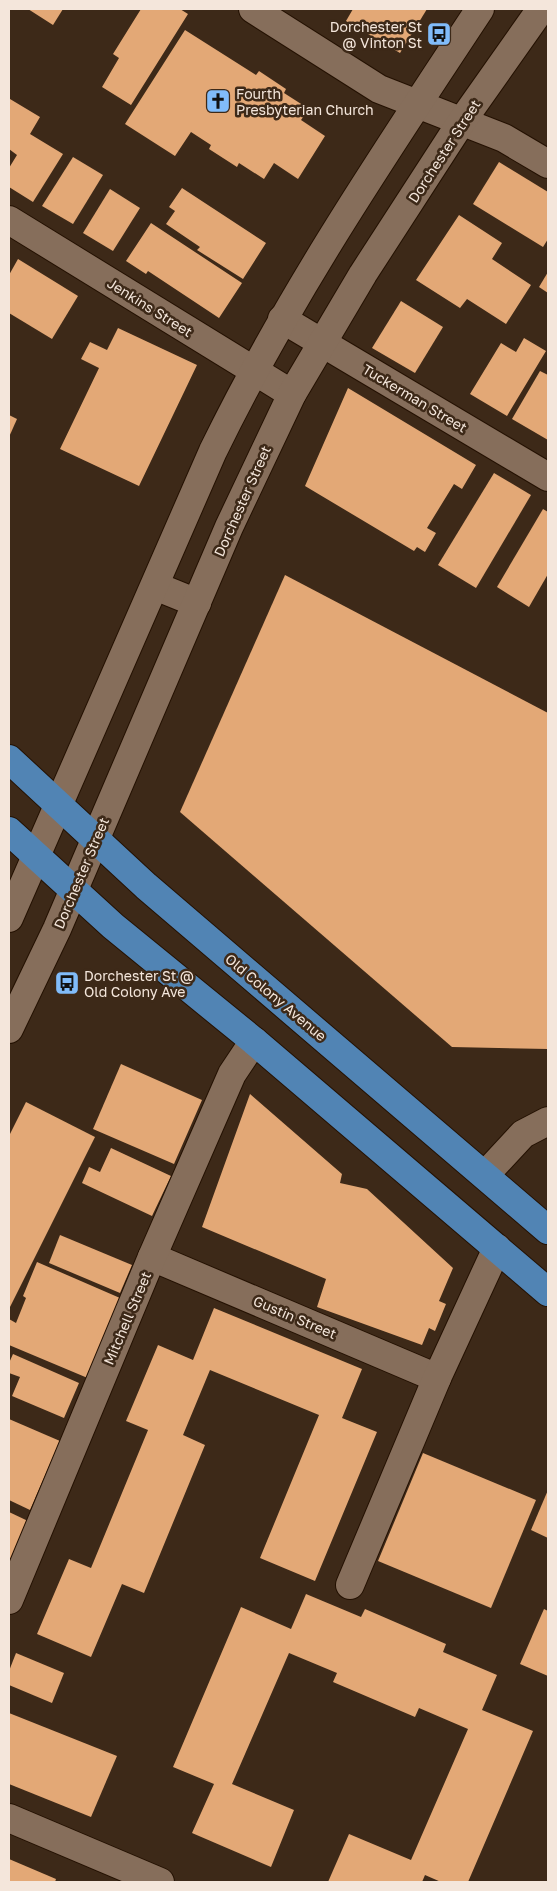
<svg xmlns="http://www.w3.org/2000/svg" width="557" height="1891" font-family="'Golos Text',sans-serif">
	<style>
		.building { fill: #e3a876 }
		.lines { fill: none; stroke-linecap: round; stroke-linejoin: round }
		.street-casing { stroke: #241102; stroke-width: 30 }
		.secondary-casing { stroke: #241102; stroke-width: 30 }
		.primary-casing { stroke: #241102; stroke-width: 30 }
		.street { stroke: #866e5b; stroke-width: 28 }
		.secondary { stroke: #866e5b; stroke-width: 28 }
		.primary { stroke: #5184b4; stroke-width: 28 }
		.labels { text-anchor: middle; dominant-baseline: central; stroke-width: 5; stroke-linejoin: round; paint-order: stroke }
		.poi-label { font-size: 14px; fill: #f4e6db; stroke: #3d2918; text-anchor: start }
		.street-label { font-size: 14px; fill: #f4e6db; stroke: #3d2918 }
	</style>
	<rect width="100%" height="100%" fill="#3d2918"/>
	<g class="building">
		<polygon points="28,9 63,9 53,25"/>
		<polygon points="141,9 180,9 188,14 131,105 102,87 119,58 113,54"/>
		<polygon points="353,9 427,9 400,53 346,21"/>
		<polygon points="185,30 256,75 259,71 286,89 284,93 309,109 301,120 325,136 298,179 274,163 264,179 239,163 237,167 209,149 211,145 191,132 175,156 125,124"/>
		<polygon points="10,99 40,117 30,134 63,154 33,202 9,187 9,168 17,155 9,149"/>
		<polygon points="73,157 103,175 73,224 42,206"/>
		<polygon points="499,162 548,192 548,239 543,247 473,204"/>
		<polygon points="182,188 266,243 243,279 197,250 200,247 166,224 175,211 169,207"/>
		<polygon points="110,189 140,208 113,251 83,233"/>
		<polygon points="459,215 502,243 492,259 531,285 506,324 467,299 460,308 416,280"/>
		<polygon points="151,223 242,283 219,318 148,271 146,274 126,261"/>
		<polygon points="18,259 78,296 52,339 9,313 9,275"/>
		<polygon points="548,272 548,293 539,287"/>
		<polygon points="401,301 443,327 415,373 372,348"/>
		<polygon points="118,328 197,365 139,486 60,449 99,368 81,359 90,342 107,350"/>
		<polygon points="524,338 546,351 507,416 470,394 501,343 516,352"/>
		<polygon points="540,371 548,375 548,440 512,419"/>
		<polygon points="348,388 476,465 462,489 454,484 427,528 436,533 425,552 417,547 414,551 305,486"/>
		<polygon points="9,415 17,419 9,437"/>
		<polygon points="494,473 531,495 476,588 438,565"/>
		<polygon points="543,509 548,512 548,574 529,607 497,587"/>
		<polygon points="285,575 548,713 548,1049 452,1047 180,812"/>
		<polygon points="121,1064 202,1100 174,1164 93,1129"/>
		<polygon points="250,1094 342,1174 340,1183 367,1189 453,1268 439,1301 446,1304 435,1331 429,1328 422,1345 317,1307 326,1279 202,1227"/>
		<polygon points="26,1102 95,1137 9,1309 9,1136"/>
		<polygon points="111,1148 171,1176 152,1216 82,1183 89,1167 100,1172"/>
		<polygon points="60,1235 132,1265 120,1293 49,1263"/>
		<polygon points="37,1262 120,1298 106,1332 110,1333 90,1379 9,1345 9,1319 16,1323 26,1298 23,1296"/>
		<polygon points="214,1308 362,1369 342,1418 377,1432 315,1581 260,1558 319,1415 210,1370 183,1435 205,1445 144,1593 122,1584 91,1657 37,1634 69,1559 91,1568 148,1430 126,1421 158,1345 193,1360"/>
		<polygon points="13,1354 79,1383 64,1418 12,1396 20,1377 9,1373 9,1363"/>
		<polygon points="9,1419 60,1441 30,1510 9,1500"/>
		<polygon points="423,1453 536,1500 491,1608 378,1561"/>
		<polygon points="548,1490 548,1538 531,1530"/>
		<polygon points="9,1512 28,1521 9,1562"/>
		<polygon points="306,1594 361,1617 365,1609 446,1644 443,1652 497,1675 482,1710 533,1731 468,1882 441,1882 425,1875 422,1882 328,1882 349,1834 411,1860 468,1729 419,1708 415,1717 333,1682 337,1673 289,1653 232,1784 294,1810 271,1867 192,1833 214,1784 173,1767 241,1607 291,1629"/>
		<polygon points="544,1609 548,1611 548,1676 520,1664"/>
		<polygon points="16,1653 64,1673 52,1703 9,1685 9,1671"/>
		<polygon points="9,1713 117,1756 91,1817 9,1784"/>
		<polygon points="9,1859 56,1879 55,1882 9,1882"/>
	</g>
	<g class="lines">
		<defs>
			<g id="street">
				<polyline points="253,9 379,89 504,138 548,164"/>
				<polyline points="9,220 292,394"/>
				<polyline points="282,319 548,477"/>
				<polyline points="485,1175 523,1134 548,1121"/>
				<polyline points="152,1257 437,1378"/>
				<polyline points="350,1585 437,1378 497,1248"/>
				<polyline points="9,1600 152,1257 232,1074 254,1041"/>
				<polyline points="9,1818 160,1882"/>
			</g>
			<g id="secondary">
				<polyline points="155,586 197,603"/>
				<path d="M9,918L213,451C289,295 385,153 480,9"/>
				<polyline points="9,1029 57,929 229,527 292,394 363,274 462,121 541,9"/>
			</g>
			<g id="primary">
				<polyline points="9,759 146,886 548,1230"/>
				<polyline points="9,831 113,926 254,1041 548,1292"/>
			</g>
		</defs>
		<use href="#street" class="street-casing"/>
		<use href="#secondary" class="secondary-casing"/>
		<use href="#primary" class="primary-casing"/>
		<use href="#street" class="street"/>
		<use href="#secondary" class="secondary"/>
		<use href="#primary" class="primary"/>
	</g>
	<defs>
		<symbol id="bus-square" viewBox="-11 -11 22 22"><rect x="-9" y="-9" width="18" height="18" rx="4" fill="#81bcfa" stroke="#3d2918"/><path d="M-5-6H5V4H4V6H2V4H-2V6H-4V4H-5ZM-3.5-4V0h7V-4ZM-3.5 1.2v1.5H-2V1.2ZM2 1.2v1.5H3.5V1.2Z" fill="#111"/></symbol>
		<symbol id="church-square" viewBox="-11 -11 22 22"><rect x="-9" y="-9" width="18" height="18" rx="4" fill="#81bcfa" stroke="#3d2918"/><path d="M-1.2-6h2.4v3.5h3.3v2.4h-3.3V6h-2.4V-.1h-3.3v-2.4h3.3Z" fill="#111"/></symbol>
	</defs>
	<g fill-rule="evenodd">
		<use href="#bus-square" x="425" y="20" width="28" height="28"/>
		<use href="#church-square" x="204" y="87" width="28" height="28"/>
		<use href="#bus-square" x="53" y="969" width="28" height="28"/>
	</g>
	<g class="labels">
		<g class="poi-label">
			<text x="422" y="26" text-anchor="end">Dorchester St<tspan x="422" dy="16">@ Vinton St</tspan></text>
			<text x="236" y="93">Fourth<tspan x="236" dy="16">Presbyterian Church</tspan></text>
			<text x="84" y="975">Dorchester St @<tspan x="84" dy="16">Old Colony Ave</tspan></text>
		</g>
		<g class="street-label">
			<text transform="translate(444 151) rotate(-57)">Dorchester Street</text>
			<text transform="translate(150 307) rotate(32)">Jenkins Street</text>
			<text transform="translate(415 398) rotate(31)">Tuckerman Street</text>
			<text transform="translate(242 501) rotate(-66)">Dorchester Street</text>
			<text transform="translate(81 873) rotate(-67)">Dorchester Street</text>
			<text transform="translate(276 997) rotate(40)">Old Colony Avenue</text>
			<text transform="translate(295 1317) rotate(23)">Gustin Street</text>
			<text transform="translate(127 1318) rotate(-67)">Mitchell Street</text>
		</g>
	</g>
	<rect width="557" height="1891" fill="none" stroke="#f4e6db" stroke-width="20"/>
</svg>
